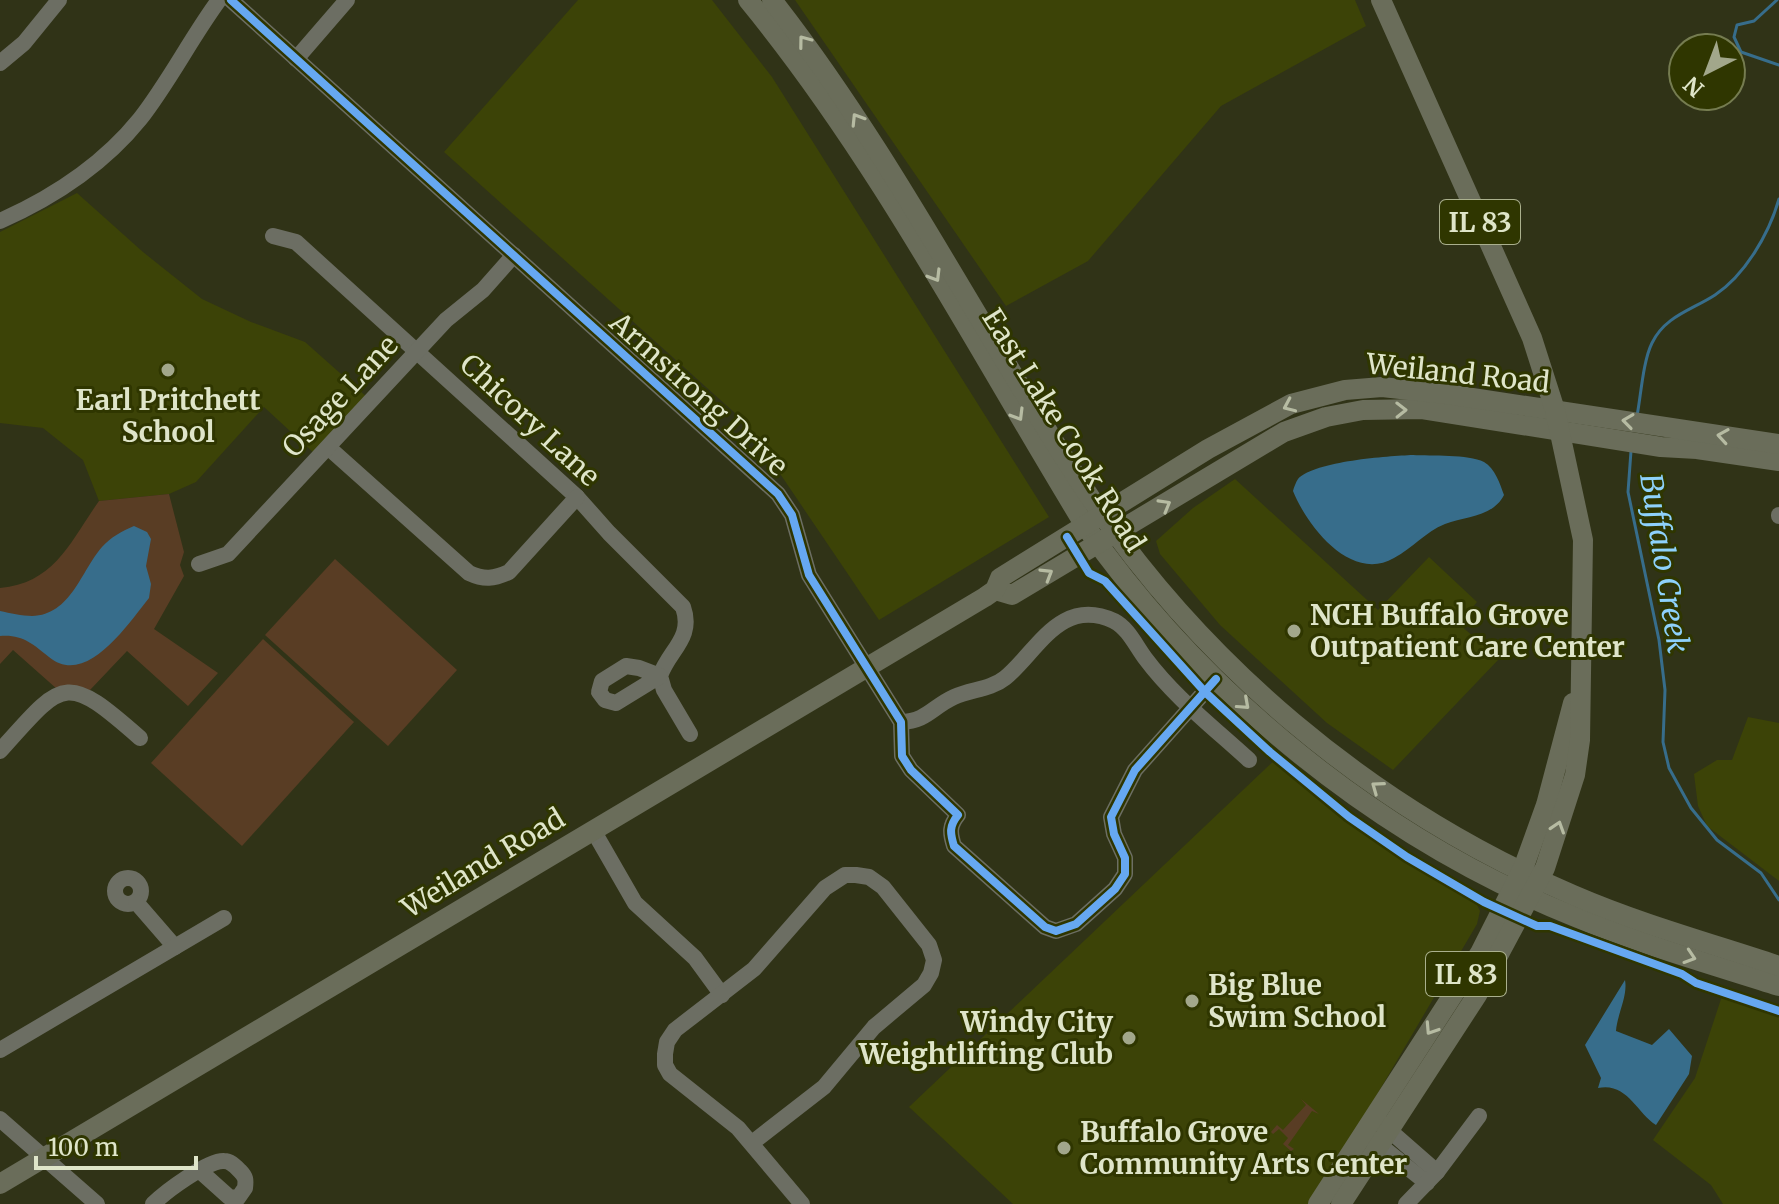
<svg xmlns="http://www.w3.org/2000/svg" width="1779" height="1204" font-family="Merriweather,serif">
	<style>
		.built { fill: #3c4307 }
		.green { fill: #593d24 }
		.water { fill: #376d8b }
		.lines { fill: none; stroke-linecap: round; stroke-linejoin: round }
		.stream { stroke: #376d8b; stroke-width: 3 }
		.minor { stroke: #6c6e63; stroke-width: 16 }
		.major { stroke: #6a6d5a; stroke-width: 20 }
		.cycleway-casing { stroke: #2f3600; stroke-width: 13 }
		.cycleway { stroke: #66a8f1; stroke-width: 8 }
		.oneway { stroke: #b6bba2 }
		.poi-dot { fill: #a2a78b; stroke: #2f3600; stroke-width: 3 }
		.labels { text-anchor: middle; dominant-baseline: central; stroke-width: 6; stroke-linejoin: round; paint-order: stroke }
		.shield { fill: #2f3600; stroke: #aab08d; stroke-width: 2 }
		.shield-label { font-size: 26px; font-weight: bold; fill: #dfe5c9 }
		.street-label { font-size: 28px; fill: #dfe5c9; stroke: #2f3600 }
		.poi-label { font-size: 28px; font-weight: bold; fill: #dfe5c9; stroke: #2f3600; text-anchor: start }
		.water-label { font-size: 30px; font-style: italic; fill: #8ed1fb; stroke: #2f3600 }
	</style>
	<rect width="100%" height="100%" fill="#303317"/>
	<g class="built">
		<polygon points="578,0 712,0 772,77 1049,517 879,620 745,422 444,152"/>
		<polygon points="795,0 1355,0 1366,26 1221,106 1088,261 1006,306"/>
		<polygon points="77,193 143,252 202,299 251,322 305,342 368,398 316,455 264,407 196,482 169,494 99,501 83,460 43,428 0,423 0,232"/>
		<polygon points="1235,479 1378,610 1429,557 1477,602 1459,624 1499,659 1393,770 1327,723 1220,625 1160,554 1156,541 1193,508"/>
		<polygon points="1748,717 1779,723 1779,881 1707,826 1698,806 1694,774 1717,760 1732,760"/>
		<polygon points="1280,755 1432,875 1474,899 1480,911 1477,924 1358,1127 1310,1204 1013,1204 909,1107"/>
		<polygon points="1722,996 1779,1014 1779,1204 1723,1204 1711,1185 1653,1140 1695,1078"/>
	</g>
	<g class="green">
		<path d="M169,494L184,552L180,565L184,576L154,629L218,673L188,706L127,651L90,690L57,689L13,650L0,664V588C55,583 70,542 99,501Z"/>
		<polygon points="335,559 457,670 388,746 265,635"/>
		<polygon points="263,639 354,722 242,846 151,763"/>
		<polygon points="1301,1099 1319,1114 1312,1111 1288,1145 1294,1149 1291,1151 1283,1144 1288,1138 1279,1129 1273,1134 1271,1132 1277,1125 1283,1130 1306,1105"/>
	</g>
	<g class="water">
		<path d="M1413,455C1431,456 1468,454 1484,462C1495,468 1500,484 1504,495C1493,517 1466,516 1445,524C1425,532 1413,548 1394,558C1351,583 1307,526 1293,491C1294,487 1296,482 1298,479C1315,461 1388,456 1413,455Z"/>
		<path d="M134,526L147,532L151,539L146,566L151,584L149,598C128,624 86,688 49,657C33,644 22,634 0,636V611C10,613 22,616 32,616C71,615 81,571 102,547C111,537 122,531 134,526Z"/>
		<path d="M1625,980C1628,996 1617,1015 1616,1031L1652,1045L1669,1029L1692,1056L1689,1074L1656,1125C1636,1112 1627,1082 1598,1088L1601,1078L1585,1045Z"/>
	</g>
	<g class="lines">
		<g class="stream">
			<polyline points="1777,0 1754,21 1737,25 1734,37 1741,52 1779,65"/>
			<path d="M1637,416C1641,395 1643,361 1652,343C1665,316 1692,310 1715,295C1745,275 1769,234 1779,199"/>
			<polyline points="1631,451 1628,492 1659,640 1665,690 1663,742 1669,768 1691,808 1717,840 1761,873 1779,900"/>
		</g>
		<g class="minor">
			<path d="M231,0L778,494L792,515L809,575L901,722L902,756L911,770L958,815C949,826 950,833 954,846L1045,927L1056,931L1076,924L1115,889L1125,874V858L1114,834L1111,817L1135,770L1216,679"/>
			<polyline points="296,59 347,0"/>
			<polyline points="0,63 24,43 59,0"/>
			<path d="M0,221C54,197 102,166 140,119C169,82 191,38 219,0"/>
			<path d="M273,236L296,242L577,497L609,533L683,607C694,638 669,650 660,676L664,690L690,734"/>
			<path d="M329,448L469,573C484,580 494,579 509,572L577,497"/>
			<polyline points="1779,515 1779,516"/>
			<polyline points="199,564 228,554 446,320 483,290 514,255"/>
			<polygon points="626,666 639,668 660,676 616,703 605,700 599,692 602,681"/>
			<path d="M901,722C927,721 932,707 954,697C971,689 990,690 1005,678C1037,652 1060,596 1114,621C1128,628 1136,646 1145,658C1174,697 1213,727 1249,760"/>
			<path d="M0,751C64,679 65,672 140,738"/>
			<polyline points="593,830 635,903 695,958 722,995"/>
			<circle cx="128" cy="891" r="13"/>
			<polyline points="136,902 175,947"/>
			<polyline points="0,1050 224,918"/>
			<polyline points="0,1119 97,1204"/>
			<polyline points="1381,1123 1437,1172"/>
			<polyline points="1372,1139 1427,1183"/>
			<polyline points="752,1143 824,1087 874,1027 924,985 931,973 934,960 929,945 883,887 869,877 856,875 845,875 825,888 754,969 675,1030 667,1042 665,1054 665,1065 670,1074 738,1128 802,1204"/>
			<path d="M153,1204C165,1192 208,1160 224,1161C231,1161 235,1166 240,1171C246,1177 246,1180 245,1188L238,1198L229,1197L200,1171"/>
			<polyline points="1406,1204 1437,1172 1479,1116"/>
		</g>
		<g class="major">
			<path d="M748,0C878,158 977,349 1084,524C1203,695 1380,838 1573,916C1640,944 1710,964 1779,986"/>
			<path d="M772,0C888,148 974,318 1076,476C1195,661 1371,809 1573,895C1640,924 1710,943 1779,966"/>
			<polyline points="995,590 1012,595 1284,432 1326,417 1363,410 1422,409 1661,447 1697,449 1779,461"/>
			<polyline points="0,1184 985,597 995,590 1000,578 1208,449 1291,404 1345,390 1382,387 1446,394 1779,444"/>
			<polyline points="1318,1204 1480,953 1524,866 1546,805 1573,703"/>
			<polyline points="1341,1204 1477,995 1545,868 1575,775 1580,740 1583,540 1555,410 1532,338 1381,0"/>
		</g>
		<defs>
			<g id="cycleway">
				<path d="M231,0L778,494L792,515L809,575L901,722L902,756L911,770L958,815C949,826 950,833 954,846L1045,927L1056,931L1076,924L1115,889L1125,874V858L1114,834L1111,817L1135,770L1216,679"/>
				<polyline points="1067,537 1089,573 1105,581 1205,692 1270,752 1349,817 1407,857 1484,902 1537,926 1550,926 1682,974 1696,983 1779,1011"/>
			</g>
		</defs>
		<use href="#cycleway" class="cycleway-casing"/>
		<use href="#cycleway" class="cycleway"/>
	</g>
	<defs><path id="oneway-chevron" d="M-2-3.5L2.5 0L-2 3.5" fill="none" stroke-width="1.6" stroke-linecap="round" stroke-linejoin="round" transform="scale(2)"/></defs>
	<g class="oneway">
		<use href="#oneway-chevron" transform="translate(804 41) rotate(-127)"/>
		<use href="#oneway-chevron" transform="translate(857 119) rotate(-122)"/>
		<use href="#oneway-chevron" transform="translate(935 276) rotate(59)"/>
		<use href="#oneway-chevron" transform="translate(1289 406) rotate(156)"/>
		<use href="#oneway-chevron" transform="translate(1401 410) rotate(-1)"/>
		<use href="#oneway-chevron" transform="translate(1018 415) rotate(59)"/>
		<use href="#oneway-chevron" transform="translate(1628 421) rotate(-172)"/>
		<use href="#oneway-chevron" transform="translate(1723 436) rotate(-171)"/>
		<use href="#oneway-chevron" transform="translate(1165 505) rotate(-30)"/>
		<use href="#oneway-chevron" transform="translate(1047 574) rotate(-31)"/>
		<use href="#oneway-chevron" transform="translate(1244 704) rotate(42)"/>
		<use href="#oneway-chevron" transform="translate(1377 787) rotate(-144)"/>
		<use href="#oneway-chevron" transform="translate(1558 827) rotate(-72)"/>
		<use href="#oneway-chevron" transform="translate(1690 957) rotate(18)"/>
		<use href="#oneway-chevron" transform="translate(1431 1029) rotate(123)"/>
	</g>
	<g class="poi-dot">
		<circle cx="168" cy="370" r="8"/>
		<circle cx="1294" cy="631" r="8"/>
		<circle cx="1192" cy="1001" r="8"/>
		<circle cx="1129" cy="1038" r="8"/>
		<circle cx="1064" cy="1148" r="8"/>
	</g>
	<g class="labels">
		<g class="shield">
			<rect x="1440" y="200" width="80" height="44" rx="6"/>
			<rect x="1426" y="952" width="80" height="44" rx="6"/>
		</g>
		<g class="shield-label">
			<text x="1480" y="222">IL 83</text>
			<text x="1466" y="974">IL 83</text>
		</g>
		<g class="street-label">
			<text transform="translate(1458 373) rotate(6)">Weiland Road</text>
			<text transform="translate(699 394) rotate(42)">Armstrong Drive</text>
			<text transform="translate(340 396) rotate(-47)">Osage Lane</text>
			<text transform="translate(530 420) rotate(43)">Chicory Lane</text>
			<text transform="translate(1064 430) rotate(58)">East Lake Cook Road</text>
			<text transform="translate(483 863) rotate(-31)">Weiland Road</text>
		</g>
		<g class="poi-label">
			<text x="168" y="400" text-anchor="middle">Earl Pritchett<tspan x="168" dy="32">School</tspan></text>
			<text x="1310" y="615">NCH Buffalo Grove<tspan x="1310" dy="32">Outpatient Care Center</tspan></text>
			<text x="1208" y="985">Big Blue<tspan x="1208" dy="32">Swim School</tspan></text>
			<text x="1113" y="1022" text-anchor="end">Windy City<tspan x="1113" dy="32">Weightlifting Club</tspan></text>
			<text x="1080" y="1132">Buffalo Grove<tspan x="1080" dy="32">Community Arts Center</tspan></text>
		</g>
		<g class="water-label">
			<text transform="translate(1665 563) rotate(81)">Buffalo Creek</text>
		</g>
	</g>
	<g transform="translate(1707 72) rotate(222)"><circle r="38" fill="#2f3600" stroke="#757c50" stroke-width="2"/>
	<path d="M0-6L14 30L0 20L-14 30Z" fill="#a2a78b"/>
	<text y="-12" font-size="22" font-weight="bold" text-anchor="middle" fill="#dfe5c9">N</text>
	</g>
	<path d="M36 1156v12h160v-12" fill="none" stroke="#dfe5c9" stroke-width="4"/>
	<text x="48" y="1156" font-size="24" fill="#dfe5c9" stroke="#2f3600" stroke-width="6" paint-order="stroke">100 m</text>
</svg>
